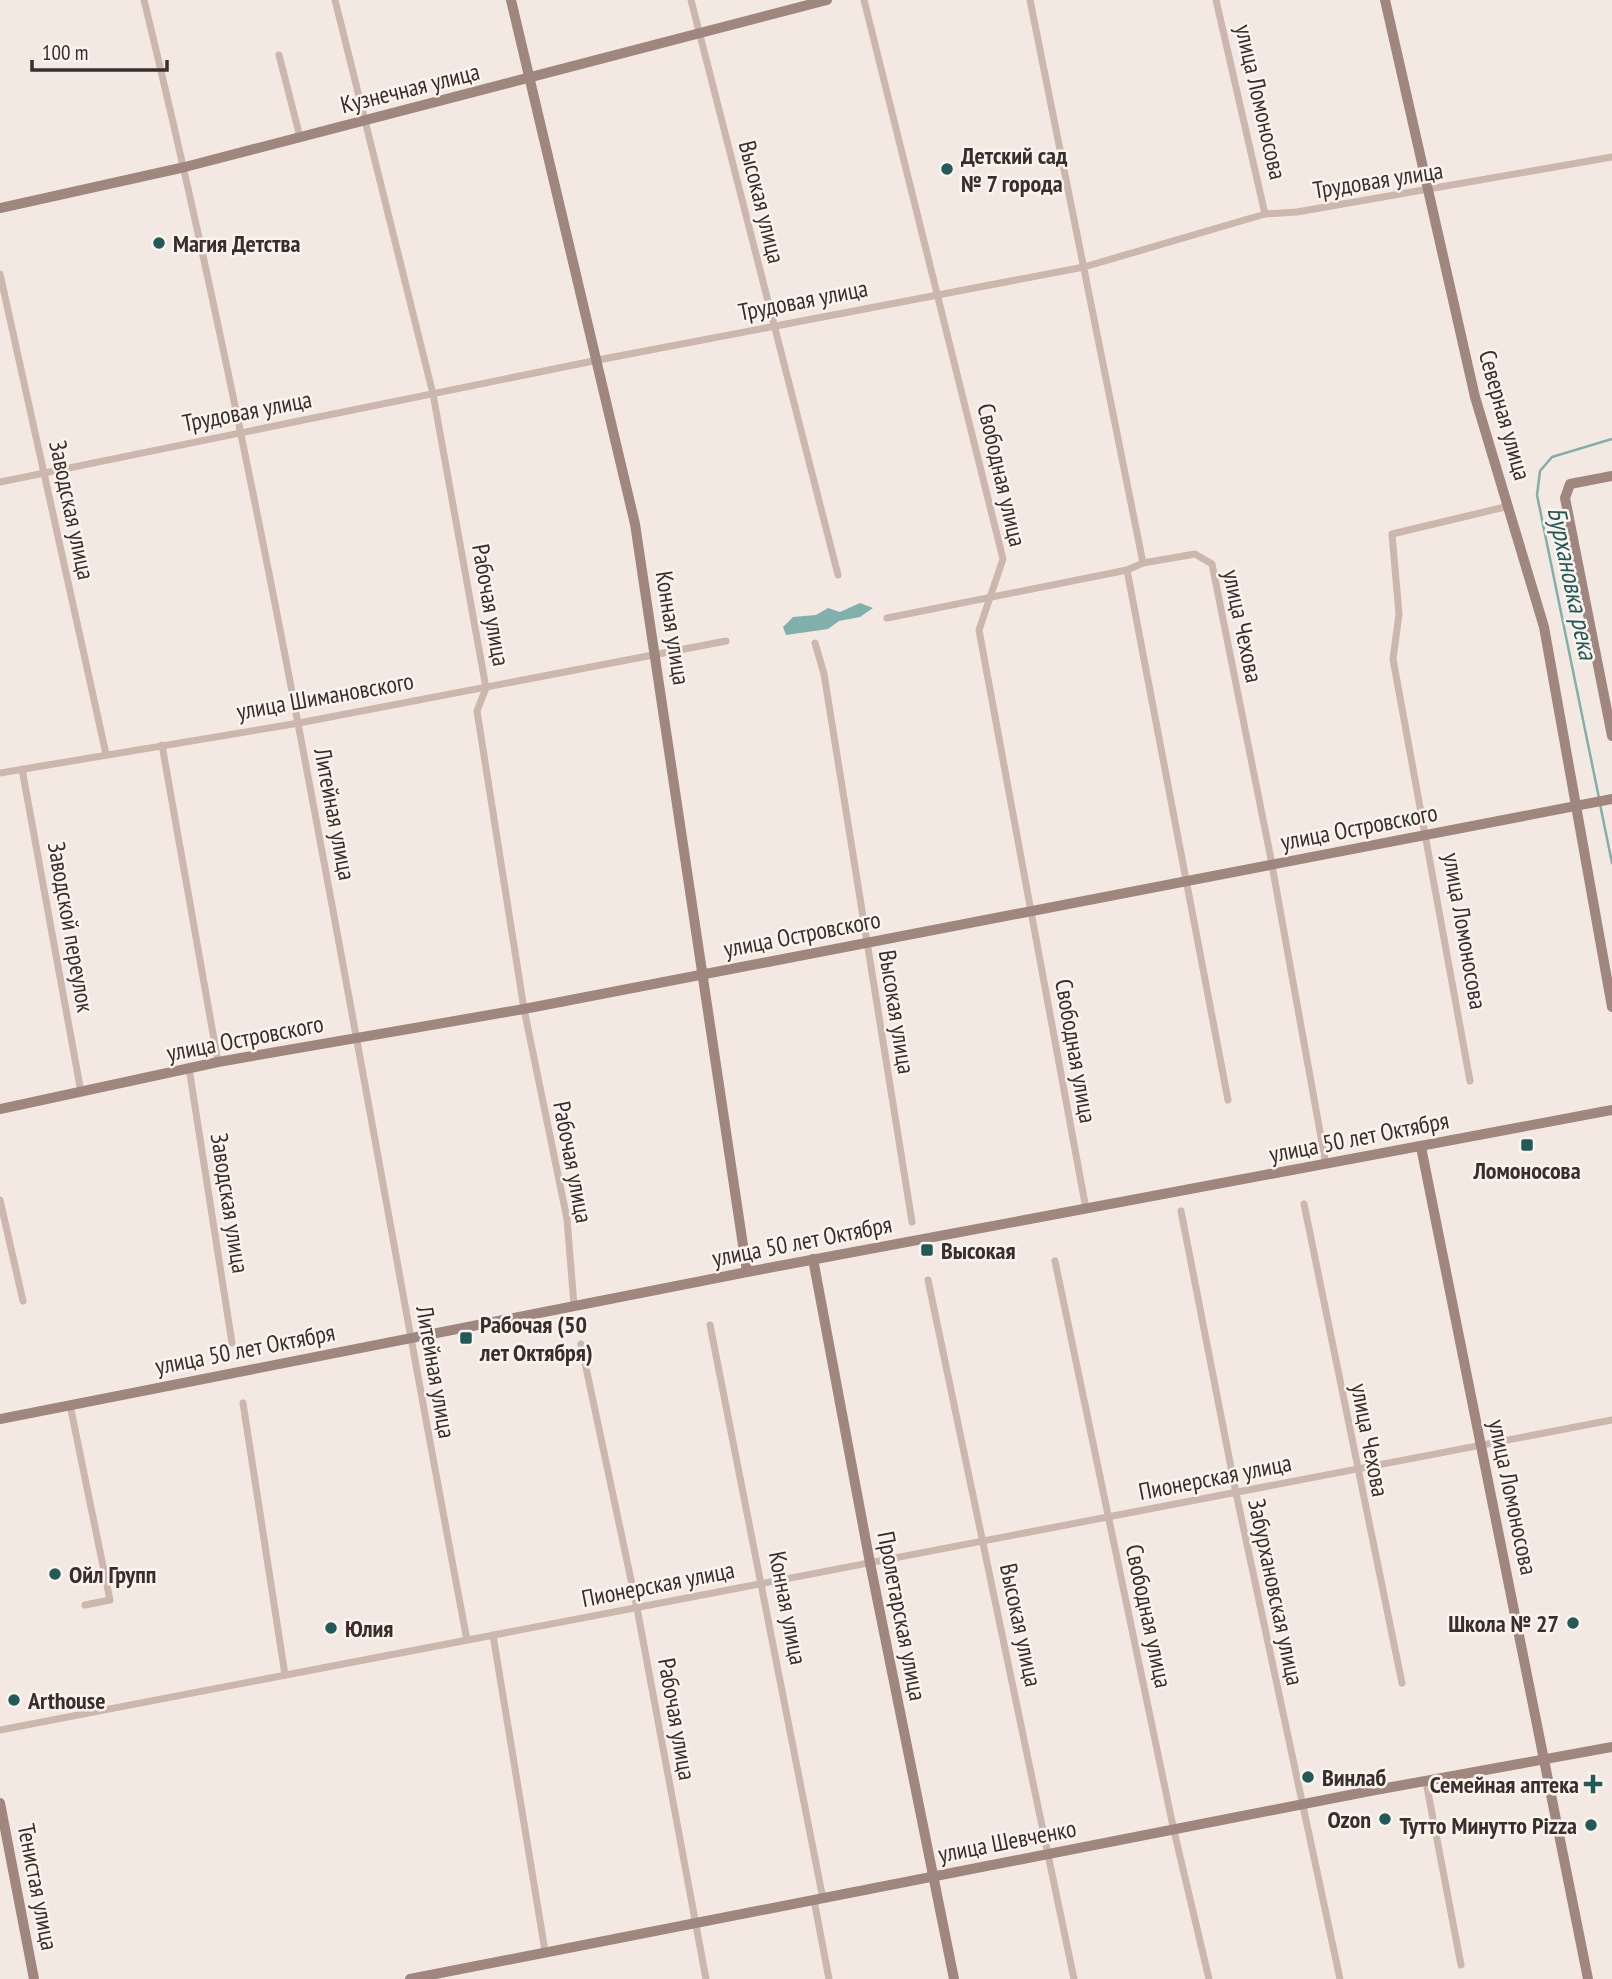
<svg xmlns="http://www.w3.org/2000/svg" width="1612" height="1979" font-family="'PT Sans Narrow',sans-serif">
	<style>
		.water { fill: #81afac }
		.lines { fill: none; stroke-linecap: round; stroke-linejoin: round }
		.stream { stroke: #81afac; stroke-width: 2.5 }
		.street { stroke: #cbb7ad; stroke-width: 7 }
		.secondary { stroke: #9f877f; stroke-width: 10 }
		.poi-dot { fill: #225a57; stroke: #faf3ee; stroke-width: 2.5 }
		.labels { text-anchor: middle; dominant-baseline: central; stroke-width: 5; stroke-linejoin: round; paint-order: stroke }
		.street-label { font-size: 24px; fill: #3a2e2c; stroke: #faf3ee }
		.poi-label { font-size: 24px; font-weight: bold; fill: #3a2e2c; stroke: #faf3ee; text-anchor: start }
		.water-label { font-size: 26px; font-style: italic; fill: #225a57; stroke: #faf3ee }
	</style>
	<rect width="100%" height="100%" fill="#f3e9e2"/>
	<polygon class="water" points="860,603 873,608 860,617 839,621 828,629 786,635 783,627 793,617 816,615 828,608 840,612"/>
	<g class="lines">
		<g class="stream">
			<polyline points="1599,798 1537,495 1540,471 1552,457 1612,439"/>
			<polyline points="1600,804 1612,863"/>
		</g>
		<g class="street">
			<path d="M144,0C276,542 363,1093 467,1640"/>
			<polyline points="335,0 433,394 486,688 477,711 524,1009 567,1219 574,1305"/>
			<polyline points="691,0 838,575"/>
			<polyline points="864,0 1003,559 979,630 1086,1209"/>
			<polyline points="1030,0 1143,563 1195,554 1212,564 1270,854 1326,1165"/>
			<polyline points="1216,0 1265,214"/>
			<polyline points="279,55 300,137"/>
			<polyline points="0,274 106,754"/>
			<polyline points="0,482 598,360 1084,267 1265,214 1297,212 1612,157"/>
			<polyline points="1127,570 1228,1100"/>
			<polyline points="887,618 1127,570 1143,563"/>
			<polyline points="815,643 824,674 912,1222"/>
			<polyline points="162,745 218,1062"/>
			<polyline points="22,769 81,1092"/>
			<polyline points="0,773 299,723 726,641"/>
			<polyline points="189,1068 232,1343"/>
			<polyline points="1470,1081 1393,659 1399,614 1392,534 1509,506"/>
			<polyline points="0,1200 23,1301"/>
			<polyline points="1304,1204 1402,1683"/>
			<polyline points="1181,1211 1236,1493 1340,1979"/>
			<polyline points="1055,1261 1174,1831 1209,1979"/>
			<polyline points="928,1280 1074,1979"/>
			<polyline points="710,1325 823,1899"/>
			<polyline points="581,1344 637,1608 706,1979"/>
			<polyline points="243,1403 285,1675"/>
			<polyline points="70,1405 110,1600 85,1605"/>
			<polyline points="493,1635 545,1951"/>
			<polyline points="0,1730 1612,1420"/>
			<polyline points="1426,1782 1461,1965"/>
			<polyline points="814,1900 829,1979"/>
		</g>
		<g class="secondary">
			<polyline points="511,0 635,524 747,1272"/>
			<polyline points="1385,0 1475,397 1544,627 1612,1007"/>
			<polyline points="0,208 185,167 827,0"/>
			<polyline points="1612,476 1570,484 1565,498 1612,736"/>
			<polyline points="0,1109 218,1062 524,1009 1612,799"/>
			<polyline points="1421,1147 1588,1979"/>
			<polyline points="813,1259 870,1563 954,1979"/>
			<polyline points="0,1419 747,1272 1612,1110"/>
			<polyline points="0,1803 34,1979"/>
			<polyline points="410,1979 1370,1791 1612,1747"/>
		</g>
	</g>
	<g class="poi-dot">
		<circle cx="947" cy="169" r="7"/>
		<circle cx="159" cy="243" r="7"/>
		<rect x="1520" y="1138" width="14" height="14" rx="3.5"/>
		<rect x="920" y="1243" width="14" height="14" rx="3.5"/>
		<rect x="459" y="1331" width="14" height="14" rx="3.5"/>
		<circle cx="55" cy="1574" r="7"/>
		<circle cx="1573" cy="1623" r="7"/>
		<circle cx="331" cy="1628" r="7"/>
		<circle cx="14" cy="1700" r="7"/>
		<circle cx="1308" cy="1777" r="7"/>
		<path d="M1589.5 1773.5h7v7h7v7h-7v7h-7v-7h-7v-7h7z"/>
		<circle cx="1385" cy="1819" r="7"/>
		<circle cx="1591" cy="1825" r="7"/>
	</g>
	<g class="labels">
		<g class="street-label">
			<text transform="translate(410 88) rotate(-14)">Кузнечная улица</text>
			<text transform="translate(1261 102) rotate(77)">улица Ломоносова</text>
			<text transform="translate(1378 180) rotate(-9)">Трудовая улица</text>
			<text transform="translate(762 202) rotate(76)">Высокая улица</text>
			<text transform="translate(803 300) rotate(-11)">Трудовая улица</text>
			<text transform="translate(247 411) rotate(-11)">Трудовая улица</text>
			<text transform="translate(1505 415) rotate(74)">Северная улица</text>
			<text transform="translate(1002 475) rotate(77)">Свободная улица</text>
			<text transform="translate(72 510) rotate(78)">Заводская улица</text>
			<text transform="translate(491 605) rotate(80)">Рабочая улица</text>
			<text transform="translate(1243 626) rotate(78)">улица Чехова</text>
			<text transform="translate(673 628) rotate(81)">Конная улица</text>
			<text transform="translate(325 696) rotate(-10)">улица Шимановского</text>
			<text transform="translate(335 814) rotate(79)">Литейная улица</text>
			<text transform="translate(1359 827) rotate(-11)">улица Островского</text>
			<text transform="translate(71 927) rotate(80)">Заводской переулок</text>
			<text transform="translate(1465 931) rotate(80)">улица Ломоносова</text>
			<text transform="translate(802 934) rotate(-11)">улица Островского</text>
			<text transform="translate(897 1012) rotate(81)">Высокая улица</text>
			<text transform="translate(245 1038) rotate(-11)">улица Островского</text>
			<text transform="translate(1076 1051) rotate(80)">Свободная улица</text>
			<text transform="translate(1359 1137) rotate(-11)">улица 50 лет Октября</text>
			<text transform="translate(573 1162) rotate(79)">Рабочая улица</text>
			<text transform="translate(230 1203) rotate(81)">Заводская улица</text>
			<text transform="translate(802 1241) rotate(-11)">улица 50 лет Октября</text>
			<text transform="translate(245 1349) rotate(-11)">улица 50 лет Октября</text>
			<text transform="translate(436 1372) rotate(80)">Литейная улица</text>
			<text transform="translate(1370 1440) rotate(79)">улица Чехова</text>
			<text transform="translate(1215 1477) rotate(-11)">Пионерская улица</text>
			<text transform="translate(1513 1497) rotate(78)">улица Ломоносова</text>
			<text transform="translate(658 1584) rotate(-11)">Пионерская улица</text>
			<text transform="translate(1276 1592) rotate(78)">Забурхановская улица</text>
			<text transform="translate(788 1608) rotate(79)">Конная улица</text>
			<text transform="translate(902 1616) rotate(79)">Пролетарская улица</text>
			<text transform="translate(1149 1616) rotate(78)">Свободная улица</text>
			<text transform="translate(1021 1625) rotate(78)">Высокая улица</text>
			<text transform="translate(677 1719) rotate(80)">Рабочая улица</text>
			<text transform="translate(1007 1841) rotate(-11)">улица Шевченко</text>
			<text transform="translate(38 1887) rotate(79)">Тенистая улица</text>
		</g>
		<g class="poi-label">
			<text x="961" y="155">Детский сад<tspan x="961" dy="28">№ 7 города</tspan></text>
			<text x="173" y="243">Магия Детства</text>
			<text x="1527" y="1170" text-anchor="middle">Ломоносова</text>
			<text x="941" y="1250">Высокая</text>
			<text x="480" y="1324">Рабочая (50<tspan x="480" dy="28">лет Октября)</tspan></text>
			<text x="69" y="1574">Ойл Групп</text>
			<text x="1559" y="1623" text-anchor="end">Школа № 27</text>
			<text x="345" y="1628">Юлия</text>
			<text x="28" y="1700">Arthouse</text>
			<text x="1322" y="1777">Винлаб</text>
			<text x="1579" y="1784" text-anchor="end">Семейная аптека</text>
			<text x="1371" y="1819" text-anchor="end">Ozon</text>
			<text x="1577" y="1825" text-anchor="end">Тутто Минутто Pizza</text>
		</g>
		<g class="water-label">
			<text transform="translate(1573 583) rotate(78)">Бурхановка река</text>
		</g>
	</g>
	<path d="M32 60v10h135v-10" fill="none" stroke="#3a2e2c" stroke-width="3.5"/>
	<text x="42" y="60" font-size="21" fill="#3a2e2c" stroke="#faf3ee" stroke-width="5" paint-order="stroke">100 m</text>
</svg>
